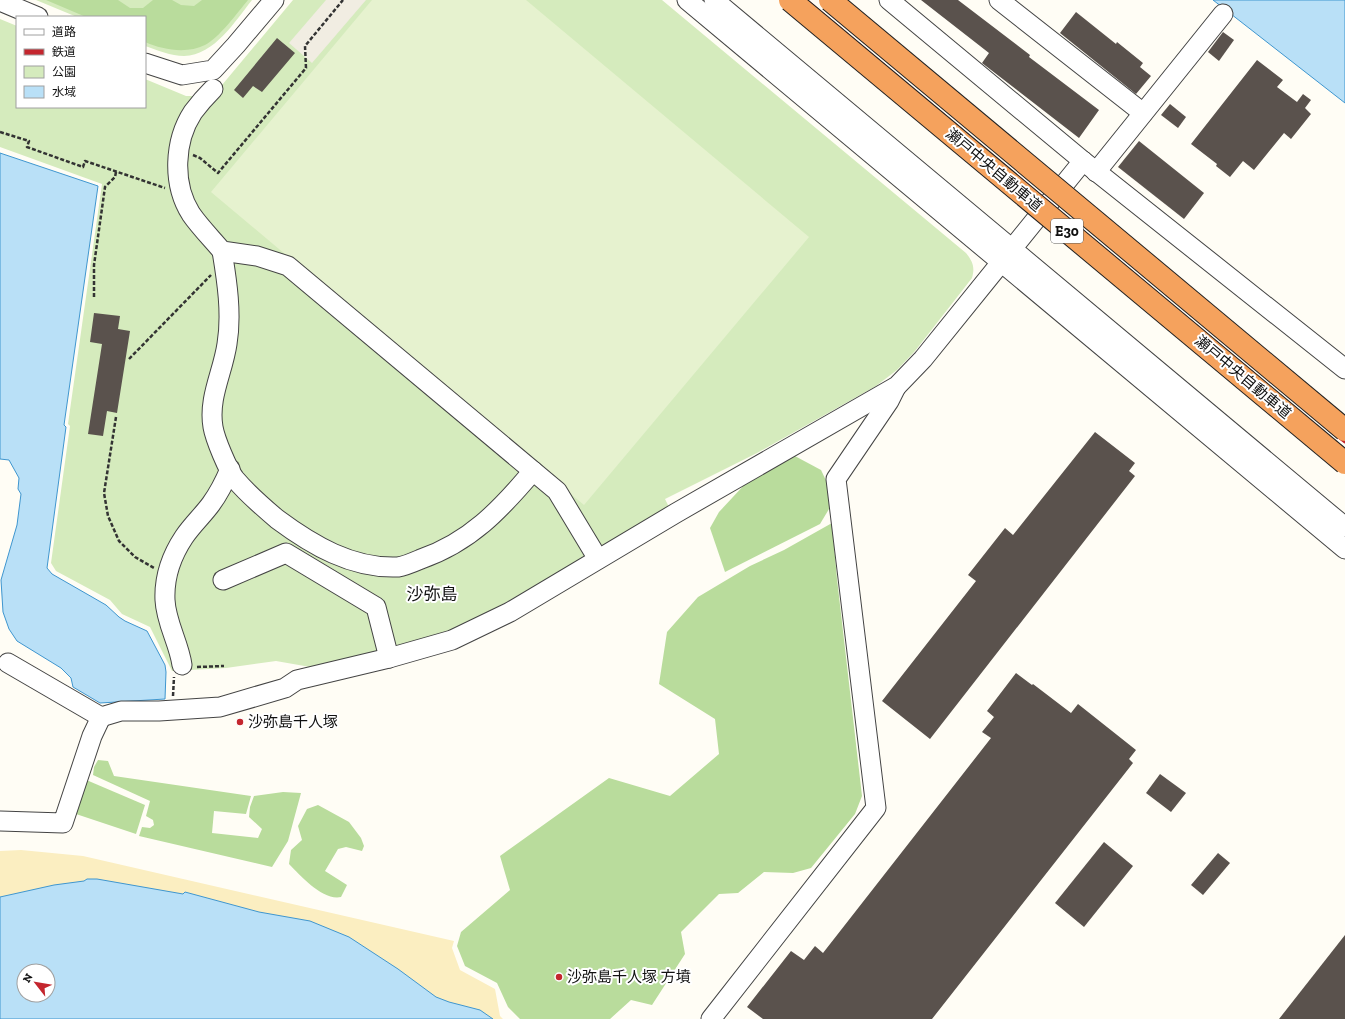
<svg xmlns="http://www.w3.org/2000/svg" width="1345" height="1019" font-family="'Zilla Slab','Noto Sans JP',serif">
	<style>
		.green { fill: #d5ebbd }
		.forest { fill: #b9dc9c }
		.sand { fill: #fbeec1 }
		.pitch { fill: #e6f2cf }
		.plaza { fill: #f1ede2 }
		.water { fill: #b9e0f7; stroke: #3f96cf; fill-rule: evenodd }
		.building { fill: #5a524d }
		.lines { fill: none; stroke-linecap: round; stroke-linejoin: round }
		.minor-casing { stroke: #444; stroke-width: 21 }
		.path { stroke: #333; stroke-width: 2.5; stroke-dasharray: 4 2; stroke-linecap: butt }
		.minor { stroke: #fff; stroke-width: 19 }
		.rail { stroke: #c4262e; stroke-width: 3 }
		.highway-bridge-casing { stroke: #222; stroke-width: 24; stroke-linecap: butt }
		.highway-bridge { stroke: #f5a25d; stroke-width: 22 }
		.poi-dot { fill: #c4262e; stroke: #fff; stroke-width: 1.5 }
		.labels { text-anchor: middle; dominant-baseline: central; stroke-width: 4; stroke-linejoin: round; paint-order: stroke }
		.shield { fill: #fff; stroke: #585858; stroke-width: 1 }
		.shield-label { font-size: 14px; font-weight: bold; fill: #111 }
		.street-label { font-size: 15px; fill: #111; stroke: #fff }
		.poi-label { font-size: 15px; fill: #111; stroke: #fff; text-anchor: start }
		.quarter-label { font-size: 17px; fill: #111; stroke: #fff }
	</style>
	<rect width="100%" height="100%" fill="#fffdf5"/>
	<g class="green">
		<path d="M36,0H252C235,21 215,55 184,56C171,56 157,50 145,46V17H77Z"/>
		<path d="M293,0H662L966,253C973,262 975,267 972,278L915,351L897,370L876,386L757,453L665,499L670,509L459,629L436,636L316,668L276,661L226,668L172,671L150,627L122,614L110,600L56,571L51,563L70,426L68,424L102,184L0,147V19L17,26V107H145V79L186,96H199L217,91Z"/>
	</g>
	<g class="forest">
		<path d="M46,0H118L130,8H143L153,0H172L181,5L194,6L202,0H248C238,12 219,38 205,45C187,54 163,50 145,42V17H86Z"/>
		<polygon points="793,455 821,470 832,493 829,509 820,524 725,572 710,528 719,512 746,483"/>
		<polygon points="832,523 837,579 862,796 855,814 811,868 793,873 764,872 738,893 719,894 681,932 685,954 652,1005 631,1000 610,1019 520,1019 508,1007 497,983 465,966 457,946 461,932 510,890 500,856 609,778 670,796 719,754 715,719 659,684 667,632 698,597 750,566 784,550"/>
		<polygon points="98,760 108,761 114,776 251,796 246,814 214,811 212,833 258,838 262,829 249,817 250,807 254,796 283,792 301,793 288,841 272,867 139,836 142,827 150,828 154,825 153,820 146,816 150,801 93,775 94,767"/>
		<polygon points="84,779 145,805 136,834 73,813"/>
		<path d="M318,805L349,822L361,838L364,846L362,851L346,847L338,849L325,871L347,885L341,897C323,901 301,876 289,864L291,850L302,840L298,826L307,809Z"/>
	</g>
	<polygon class="sand" points="21,850 83,856 454,941 452,948 460,970 495,989 500,1016 503,1019 413,1019 0,921 0,851"/>
	<polygon class="pitch" points="372,0 526,0 809,237 584,505 211,192"/>
	<polygon class="plaza" points="326,0 366,0 312,63 289,43"/>
	<g class="water">
		<polygon points="1213,0 1345,0 1345,103"/>
		<polygon points="0,153 98,186 64,425 66,427 47,568 52,574 106,605 119,617 125,621 147,631 165,665 166,672 165,699 100,703 73,687 71,678 61,668 17,641 9,629 3,612 1,580 17,525 21,494 18,489 19,478 9,460 0,459"/>
		<path d="M87,879H97L183,894L185,892L259,912L310,921L349,937L398,969L436,997L449,1002L480,1010L493,1019H0V897L54,885L84,881ZM24,971H48V995H24Z"/>
	</g>
	<g class="building">
		<polygon points="921,0 958,0 1030,55 1029,57 1099,110 1079,138 982,63 989,53"/>
		<polygon points="1076,12 1116,44 1117,42 1143,63 1140,67 1151,76 1136,94 1060,33"/>
		<polygon points="1223,32 1234,40 1219,61 1208,52"/>
		<polygon points="277,38 295,53 262,92 253,86 243,98 234,90"/>
		<polygon points="1257,60 1283,80 1277,87 1297,102 1303,94 1311,100 1305,108 1311,114 1291,139 1284,133 1254,170 1243,161 1230,177 1216,166 1217,164 1191,144"/>
		<polygon points="1170,104 1186,117 1178,128 1161,115"/>
		<polygon points="1139,141 1204,193 1184,219 1118,167"/>
		<polygon points="94,313 120,316 118,329 130,331 117,413 107,411 103,436 88,434 102,344 90,342"/>
		<polygon points="1095,432 1135,463 1129,471 1135,476 930,739 882,701 976,581 968,575 1005,528 1013,535"/>
		<polygon points="1016,673 1032,685 1033,684 1071,713 1078,704 1136,750 1129,759 1133,763 932,1019 763,1019 747,1007 791,951 804,960 815,946 823,953 991,738 982,732 994,717 987,711"/>
		<polygon points="1160,774 1186,793 1171,812 1146,793"/>
		<polygon points="1104,842 1133,866 1084,927 1055,903"/>
		<polygon points="1218,853 1230,863 1203,895 1191,885"/>
		<polygon points="1345,935 1345,1019 1279,1019"/>
	</g>
	<g class="lines">
		<defs>
			<g id="minor">
				<polyline points="687,0 1345,549"/>
				<polyline points="714,0 1345,527"/>
				<polyline points="889,0 1083,161 1345,369"/>
				<polyline points="999,0 1143,113"/>
				<polyline points="0,1 38,17"/>
				<polyline points="145,63 182,75 213,70 236,45 274,0"/>
				<path d="M213,89C206,96 199,104 193,112C174,141 172,184 191,214C200,227 212,239 222,251L257,256L288,266L557,491L598,559"/>
				<polyline points="1096,172 1223,14"/>
				<path d="M222,251C227,281 232,314 227,344C223,372 208,398 213,427C215,439 228,470 235,479C246,492 264,508 277,519C312,545 352,569 398,567C405,566 414,562 421,559C470,542 500,510 533,471"/>
				<polyline points="223,580 286,553 376,607 389,658"/>
				<polyline points="8,663 101,717 121,711 159,711 220,707 285,688 297,680 389,658 452,640 510,612 676,513 897,386 923,359 1083,161"/>
				<path d="M182,665C179,643 166,623 165,600C164,577 172,555 184,537C192,525 203,515 211,504C219,493 225,481 230,469"/>
				<polyline points="0,821 63,823 92,736 101,717"/>
				<polyline points="711,1019 876,808 836,479 889,401 896,387"/>
			</g>
		</defs>
		<use href="#minor" class="minor-casing"/>
		<g class="path">
			<polyline points="0,132 29,141 27,147 83,167 85,161 165,188"/>
			<polyline points="193,155 200,158 218,173 306,68 305,46 343,0"/>
			<polyline points="94,297 94,265 105,187 115,177 116,172"/>
			<polyline points="129,359 211,275"/>
			<polyline points="116,417 104,493 108,516 119,541 135,557 154,568"/>
			<polyline points="197,667 224,666"/>
			<polyline points="173,696 174,677"/>
		</g>
		<use href="#minor" class="minor"/>
		<g class="rail">
			<polyline points="806,0 1345,450"/>
			<polyline points="1328,429 1345,442"/>
		</g>
		<defs>
			<g id="highway-bridge">
				<polyline points="790,0 1345,463"/>
				<polyline points="830,0 1345,430"/>
			</g>
		</defs>
		<use href="#highway-bridge" class="highway-bridge-casing"/>
		<use href="#highway-bridge" class="highway-bridge"/>
	</g>
	<g class="poi-dot">
		<circle cx="240" cy="722" r="4"/>
		<circle cx="559" cy="977" r="4"/>
	</g>
	<g class="labels">
		<rect class="shield" x="1051" y="219" width="32" height="24" rx="3"/>
		<g class="shield-label">
			<text x="1067" y="231">E30</text>
		</g>
		<g class="street-label">
			<text transform="translate(994 170) rotate(40)">瀬戸中央自動車道</text>
			<text transform="translate(1243 377) rotate(40)">瀬戸中央自動車道</text>
		</g>
		<g class="poi-label">
			<text x="248" y="722">沙弥島千人塚</text>
			<text x="567" y="977">沙弥島千人塚 方墳</text>
		</g>
		<g class="quarter-label">
			<text x="432" y="594">沙弥島</text>
		</g>
	</g>
	<rect x="16" y="16" width="130" height="92" fill="#ffffff" stroke="#a0a0a0"/>
	<rect x="24" y="29" width="20" height="6" fill="#ffffff" stroke="#a0a0a0"/>
	<text x="52" y="36" font-size="12" fill="#111111">道路</text>
	<rect x="24" y="49" width="20" height="6" fill="#c4262e" stroke="#a0a0a0"/>
	<text x="52" y="56" font-size="12" fill="#111111">鉄道</text>
	<rect x="24" y="66" width="20" height="12" fill="#d5ebbd" stroke="#a0a0a0"/>
	<text x="52" y="76" font-size="12" fill="#111111">公園</text>
	<rect x="24" y="86" width="20" height="12" fill="#b9e0f7" stroke="#a0a0a0"/>
	<text x="52" y="96" font-size="12" fill="#111111">水域</text>
	<g transform="translate(36 983) rotate(301)"><circle r="19" fill="#ffffff" stroke="#a0a0a0"/>
	<path d="M0-3L7 15L0 10L-7 15Z" fill="#c4262e"/>
	<text y="-6" font-size="11" font-weight="bold" text-anchor="middle" fill="#111111">N</text>
	</g>
</svg>
